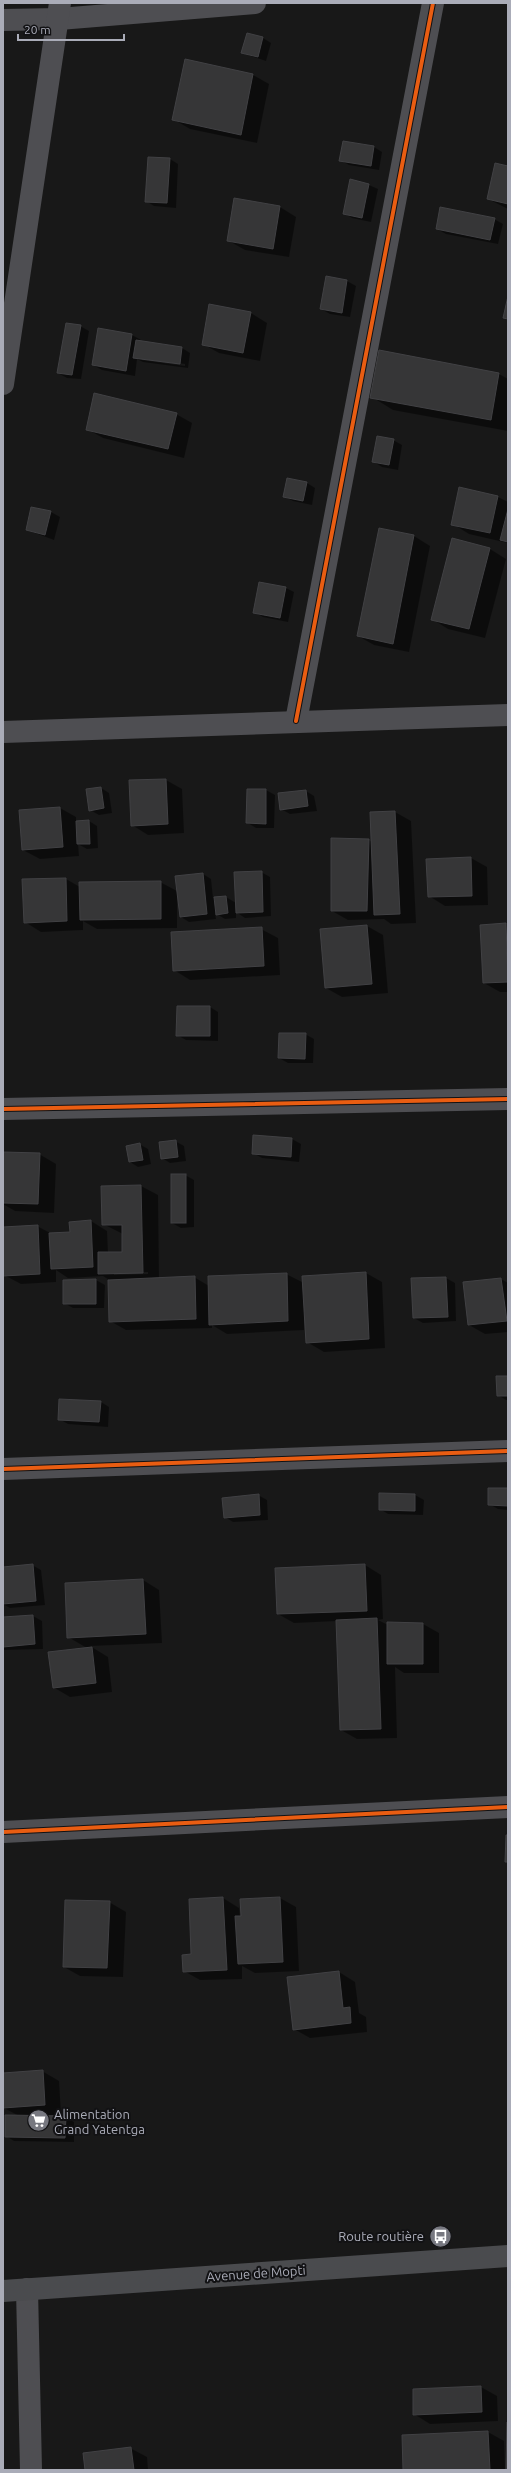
<svg xmlns="http://www.w3.org/2000/svg" width="511" height="2473" font-family="Ubuntu,sans-serif">
	<style>
		.shadow { fill: #0007; fill-rule: evenodd }
		.building { fill: #363637; stroke: #414144 }
		.lines { fill: none; stroke-linecap: round; stroke-linejoin: round }
		.street { stroke: #4e4e52; stroke-width: 22 }
		.primary { stroke: #4a4b4e; stroke-width: 22 }
		.cycleway-casing { stroke: #121214; stroke-width: 6 }
		.cycleway { stroke: #e95d12; stroke-width: 4 }
		.labels { text-anchor: middle; dominant-baseline: central; stroke-width: 4; stroke-linejoin: round; paint-order: stroke }
		.poi-label { font-size: 13px; fill: #aaacb8; stroke: #121214; text-anchor: start }
		.street-label { font-size: 13px; fill: #aaacb8; stroke: #121214 }
	</style>
	<rect width="100%" height="100%" fill="#181818"/>
	<g class="shadow">
		<polygon points="263,38 271,43 266,61 242,53"/>
		<polygon points="186,61 253,75 269,84 257,143 190,129 173,119"/>
		<polygon points="344,142 374,147 382,152 379,170 349,165 340,160"/>
		<polygon points="170,159 178,164 176,208 154,206 146,201"/>
		<polygon points="508,167 508,209 488,199"/>
		<polygon points="351,181 369,185 378,189 371,222 352,218 344,213"/>
		<polygon points="235,199 280,207 296,217 289,257 245,250 229,241"/>
		<polygon points="494,219 503,224 498,244 446,234 437,229"/>
		<polygon points="326,278 347,281 356,286 350,317 330,314 321,309"/>
		<polygon points="210,306 251,313 267,323 260,361 219,353 203,344"/>
		<polygon points="80,326 89,331 81,379 67,378 58,373"/>
		<path d="M99,329L132,335L141,340L140,342L182,348L190,353L188,368L143,362L137,359L135,376L102,370L93,365ZM142,358L185,364V366L142,360Z"/>
		<polygon points="380,351 499,374 508,379 508,431 393,410 372,397"/>
		<polygon points="176,414 192,423 184,458 103,438 87,429"/>
		<polygon points="393,440 402,445 398,470 382,467 374,462"/>
		<polygon points="307,483 315,488 312,505 293,501 284,496"/>
		<polygon points="460,488 498,497 508,502 508,543 469,534 453,524"/>
		<polygon points="32,508 51,512 60,517 54,540 27,530"/>
		<polygon points="380,530 414,536 430,546 409,652 374,645 358,636"/>
		<polygon points="453,539 490,549 506,559 485,638 448,629 432,619"/>
		<polygon points="286,588 294,592 288,622 263,617 254,612"/>
		<polygon points="166,780 182,789 184,833 148,835 132,825"/>
		<polygon points="101,788 109,793 112,813 99,815 90,810"/>
		<polygon points="248,790 266,790 275,795 274,828 256,828 248,823"/>
		<polygon points="306,791 314,796 317,811 290,814 281,809"/>
		<polygon points="60,808 76,817 76,822 89,821 97,826 98,848 87,849 78,844 79,856 40,859 23,850"/>
		<polygon points="395,812 411,821 416,923 391,924 384,919 348,920 332,911 369,840 372,842 371,813"/>
		<polygon points="471,858 487,867 488,905 445,906 429,896"/>
		<polygon points="261,872 270,877 271,916 245,918 236,912 236,918 225,919 215,913 216,919 189,922 181,917 203,874 211,879 213,898 226,897 236,903"/>
		<polygon points="66,879 80,887 160,882 177,891 177,928 97,929 83,921 83,930 41,932 25,922 23,880"/>
		<polygon points="506,924 508,925 508,992 500,992 484,983"/>
		<polygon points="367,926 383,935 388,993 342,997 326,988"/>
		<polygon points="261,929 278,938 280,975 190,980 174,970"/>
		<polygon points="210,1007 218,1012 218,1041 186,1040 177,1035"/>
		<polygon points="305,1034 314,1039 313,1063 288,1063 279,1058"/>
		<polygon points="254,1136 292,1139 301,1144 299,1162 262,1158 253,1153"/>
		<polygon points="175,1141 184,1146 186,1161 170,1163 162,1158"/>
		<polygon points="139,1144 148,1149 151,1164 138,1167 130,1162"/>
		<polygon points="3,1153 39,1154 56,1164 54,1213 15,1211 3,1204"/>
		<polygon points="185,1175 194,1180 194,1227 181,1228 172,1223"/>
		<path d="M141,1186L158,1195L159,1279L194,1277L209,1286L286,1274L304,1283L366,1273L382,1282L385,1348L324,1352L307,1342L306,1315H304V1330L227,1334L212,1325V1328L126,1330L110,1321L111,1281L103,1276L68,1278L56,1270V1282L21,1284L4,1275L3,1228L37,1226L52,1234L71,1233L91,1221L107,1231L108,1253H123V1234L103,1224L102,1187ZM148,1272V1274L114,1275V1273Z"/>
		<polygon points="446,1278 455,1283 456,1321 423,1323 414,1318"/>
		<polygon points="501,1279 508,1283 508,1332 485,1334 469,1325 464,1283"/>
		<polygon points="96,1280 105,1285 104,1308 73,1308 64,1303"/>
		<polygon points="508,1377 508,1400 506,1400 498,1395"/>
		<polygon points="101,1402 109,1407 108,1427 68,1424 59,1419"/>
		<polygon points="508,1489 508,1510 498,1509 489,1504"/>
		<polygon points="258,1495 267,1500 268,1520 233,1522 225,1517"/>
		<polygon points="415,1495 424,1500 423,1515 388,1514 380,1509"/>
		<polygon points="32,1565 41,1570 45,1605 10,1608 3,1604 3,1568"/>
		<polygon points="365,1565 381,1575 383,1619 378,1620 388,1625 423,1624 439,1633 439,1673 404,1673 395,1667 397,1738 357,1739 341,1730 337,1621 294,1623 278,1614 276,1569"/>
		<polygon points="143,1580 159,1590 162,1643 90,1646 108,1657 112,1692 70,1697 53,1687 87,1648 68,1637"/>
		<polygon points="33,1616 42,1621 43,1649 3,1650 3,1618"/>
		<polygon points="223,1898 239,1908 240,1917 280,1898 296,1907 299,1971 255,1973 242,1966 242,1979 200,1980 184,1971"/>
		<polygon points="109,1902 126,1912 123,1977 80,1976 64,1967"/>
		<polygon points="339,1972 355,1982 359,2013 366,2017 367,2032 310,2038 294,2029"/>
		<polygon points="42,2071 59,2081 61,2114 43,2117 66,2117 74,2122 74,2142 14,2141 6,2136 19,2116 4,2108 3,2074"/>
		<polygon points="481,2387 497,2396 498,2421 430,2424 414,2414"/>
		<polygon points="488,2432 504,2441 505,2470 404,2470"/>
		<polygon points="130,2448 147,2457 148,2470 86,2470"/>
	</g>
	<g class="building">
		<polygon points="247,33 263,37 258,57 241,53"/>
		<polygon points="185,59 253,74 241,135 172,120"/>
		<polygon points="343,141 374,146 371,166 339,161"/>
		<polygon points="148,157 170,158 167,203 145,202"/>
		<polygon points="495,163 508,166 508,204 487,199"/>
		<polygon points="350,179 369,184 362,218 343,214"/>
		<polygon points="234,198 280,206 273,249 227,241"/>
		<polygon points="440,207 495,218 490,240 436,229"/>
		<polygon points="326,276 347,280 342,313 320,309"/>
		<polygon points="508,296 508,319 503,318"/>
		<polygon points="209,304 251,312 243,353 202,345"/>
		<polygon points="66,323 81,325 72,375 57,373"/>
		<polygon points="98,328 132,334 126,371 92,365"/>
		<polygon points="136,340 182,347 180,364 133,358"/>
		<polygon points="379,350 499,373 491,420 370,398"/>
		<polygon points="94,393 177,413 168,449 86,430"/>
		<polygon points="377,436 394,439 389,465 372,462"/>
		<polygon points="287,478 307,482 303,501 283,497"/>
		<polygon points="459,487 498,496 490,533 451,525"/>
		<polygon points="31,507 51,511 45,535 26,530"/>
		<polygon points="508,509 508,542 500,540"/>
		<polygon points="379,528 414,535 393,644 357,636"/>
		<polygon points="452,538 490,548 469,629 431,620"/>
		<polygon points="259,582 286,587 280,618 253,613"/>
		<polygon points="166,779 168,824 131,826 129,780"/>
		<polygon points="101,787 104,808 89,811 86,789"/>
		<polygon points="247,789 266,789 266,824 246,823"/>
		<polygon points="306,790 308,806 280,810 278,793"/>
		<polygon points="60,807 63,847 22,850 19,810"/>
		<polygon points="395,811 400,914 374,915 370,812"/>
		<polygon points="89,820 90,844 77,844 76,821"/>
		<polygon points="331,838 369,839 367,911 331,911"/>
		<polygon points="471,857 472,896 428,897 426,859"/>
		<polygon points="262,871 263,912 236,913 234,872"/>
		<polygon points="203,873 207,914 180,917 175,876"/>
		<polygon points="66,878 67,921 24,923 22,879"/>
		<polygon points="161,881 161,919 80,920 79,882"/>
		<polygon points="226,896 228,913 216,915 214,897"/>
		<polygon points="506,923 508,982 483,983 480,925"/>
		<polygon points="367,925 372,984 325,988 320,929"/>
		<polygon points="262,927 264,966 173,971 171,932"/>
		<polygon points="177,1006 210,1006 210,1036 176,1036"/>
		<polygon points="279,1033 306,1033 305,1059 278,1058"/>
		<polygon points="253,1135 292,1138 291,1157 252,1154"/>
		<polygon points="176,1140 178,1157 161,1159 159,1142"/>
		<polygon points="140,1143 143,1160 129,1162 126,1146"/>
		<polygon points="3,1152 40,1153 38,1204 3,1203"/>
		<rect x="171" y="1174" width="15" height="49"/>
		<polygon points="141,1185 143,1273 98,1274 98,1252 122,1252 122,1225 102,1225 101,1186"/>
		<polygon points="91,1220 93,1267 51,1269 49,1233 70,1232 69,1222"/>
		<polygon points="38,1225 40,1274 3,1276 3,1227"/>
		<polygon points="366,1272 369,1339 306,1343 302,1276"/>
		<polygon points="287,1273 288,1321 209,1325 208,1276"/>
		<polygon points="195,1276 196,1319 109,1322 108,1280"/>
		<polygon points="446,1277 448,1317 413,1318 411,1278"/>
		<polygon points="501,1278 507,1321 468,1325 463,1282"/>
		<polygon points="96,1279 96,1304 63,1304 63,1280"/>
		<polygon points="496,1376 508,1376 508,1396 497,1396"/>
		<polygon points="59,1399 101,1401 99,1422 58,1420"/>
		<polygon points="488,1488 508,1488 508,1506 488,1505"/>
		<polygon points="379,1493 415,1494 415,1511 379,1510"/>
		<polygon points="259,1494 260,1515 224,1518 222,1498"/>
		<polygon points="33,1564 36,1601 3,1604 3,1567"/>
		<polygon points="365,1564 367,1611 277,1614 275,1568"/>
		<polygon points="143,1579 146,1634 67,1638 65,1583"/>
		<polygon points="33,1615 35,1644 3,1647 3,1617"/>
		<polygon points="377,1618 381,1729 340,1730 336,1620"/>
		<polygon points="387,1622 423,1623 423,1664 387,1664"/>
		<polygon points="92,1647 96,1683 53,1688 48,1652"/>
		<polygon points="506,1835 508,1835 508,1862 505,1862"/>
		<polygon points="223,1897 227,1970 183,1972 182,1955 191,1954 189,1899"/>
		<polygon points="280,1897 283,1962 238,1964 235,1916 241,1916 240,1899"/>
		<polygon points="65,1900 110,1901 107,1968 63,1967"/>
		<polygon points="339,1971 343,2008 350,2007 351,2023 293,2030 287,1977"/>
		<polygon points="43,2070 45,2105 3,2108 3,2073"/>
		<polygon points="5,2115 66,2116 65,2138 5,2137"/>
		<polygon points="481,2386 482,2412 413,2415 413,2389"/>
		<polygon points="507,2422 508,2422 508,2470 506,2470"/>
		<polygon points="488,2431 490,2470 403,2470 402,2435"/>
		<polygon points="131,2447 134,2470 85,2470 83,2453"/>
	</g>
	<g class="lines">
		<g class="street">
			<polyline points="3,20 59,19 255,3"/>
			<polyline points="3,384 60,3"/>
			<polyline points="296,721 433,3"/>
			<polyline points="3,732 508,715"/>
			<polyline points="3,1109 508,1099"/>
			<polyline points="3,1469 508,1451"/>
			<polyline points="3,1832 508,1807"/>
			<polyline points="27,2289 31,2470"/>
		</g>
		<polyline class="primary" points="3,2291 508,2256"/>
		<defs>
			<g id="cycleway">
				<polyline points="296,721 433,3"/>
				<polyline points="3,1109 508,1099"/>
				<polyline points="3,1469 508,1451"/>
				<polyline points="3,1832 508,1807"/>
			</g>
		</defs>
		<use href="#cycleway" class="cycleway-casing"/>
		<use href="#cycleway" class="cycleway"/>
	</g>
	<defs>
		<symbol id="supermarket-disc" viewBox="-11 -11 22 22"><circle r="9.5" fill="#777880" stroke="#121214"/><path d="M-6-5.5h2.5l.6 2H6L4.5 2H-2.5L-4.4-4H-6ZM-1.5 3.2a1.3 1.3 0 1 0 .1 0ZM3 3.2a1.3 1.3 0 1 0 .1 0Z" fill="#fff"/></symbol>
		<symbol id="bus-disc" viewBox="-11 -11 22 22"><circle r="9.5" fill="#777880" stroke="#121214"/><path d="M-5-6H5V4H4V6H2V4H-2V6H-4V4H-5ZM-3.5-4V0h7V-4ZM-3.5 1.2v1.5H-2V1.2ZM2 1.2v1.5H3.5V1.2Z" fill="#fff"/></symbol>
	</defs>
	<g fill-rule="evenodd">
		<use href="#supermarket-disc" x="26" y="2108" width="25" height="25"/>
		<use href="#bus-disc" x="428" y="2224" width="25" height="25"/>
	</g>
	<g class="labels">
		<g class="poi-label">
			<text x="54" y="2114">Alimentation<tspan x="54" dy="15">Grand Yatentga</tspan></text>
			<text x="424" y="2236" text-anchor="end">Route routière</text>
		</g>
		<g class="street-label">
			<text transform="translate(256 2273) rotate(-4)">Avenue de Mopti</text>
		</g>
	</g>
	<rect width="511" height="2473" fill="none" stroke="#aaacb8" stroke-width="8"/>
	<path d="M18 34v6h106v-6" fill="none" stroke="#aaacb8" stroke-width="2"/>
	<text x="24" y="34" font-size="12" fill="#aaacb8" stroke="#121214" stroke-width="3" paint-order="stroke">20 m</text>
</svg>
